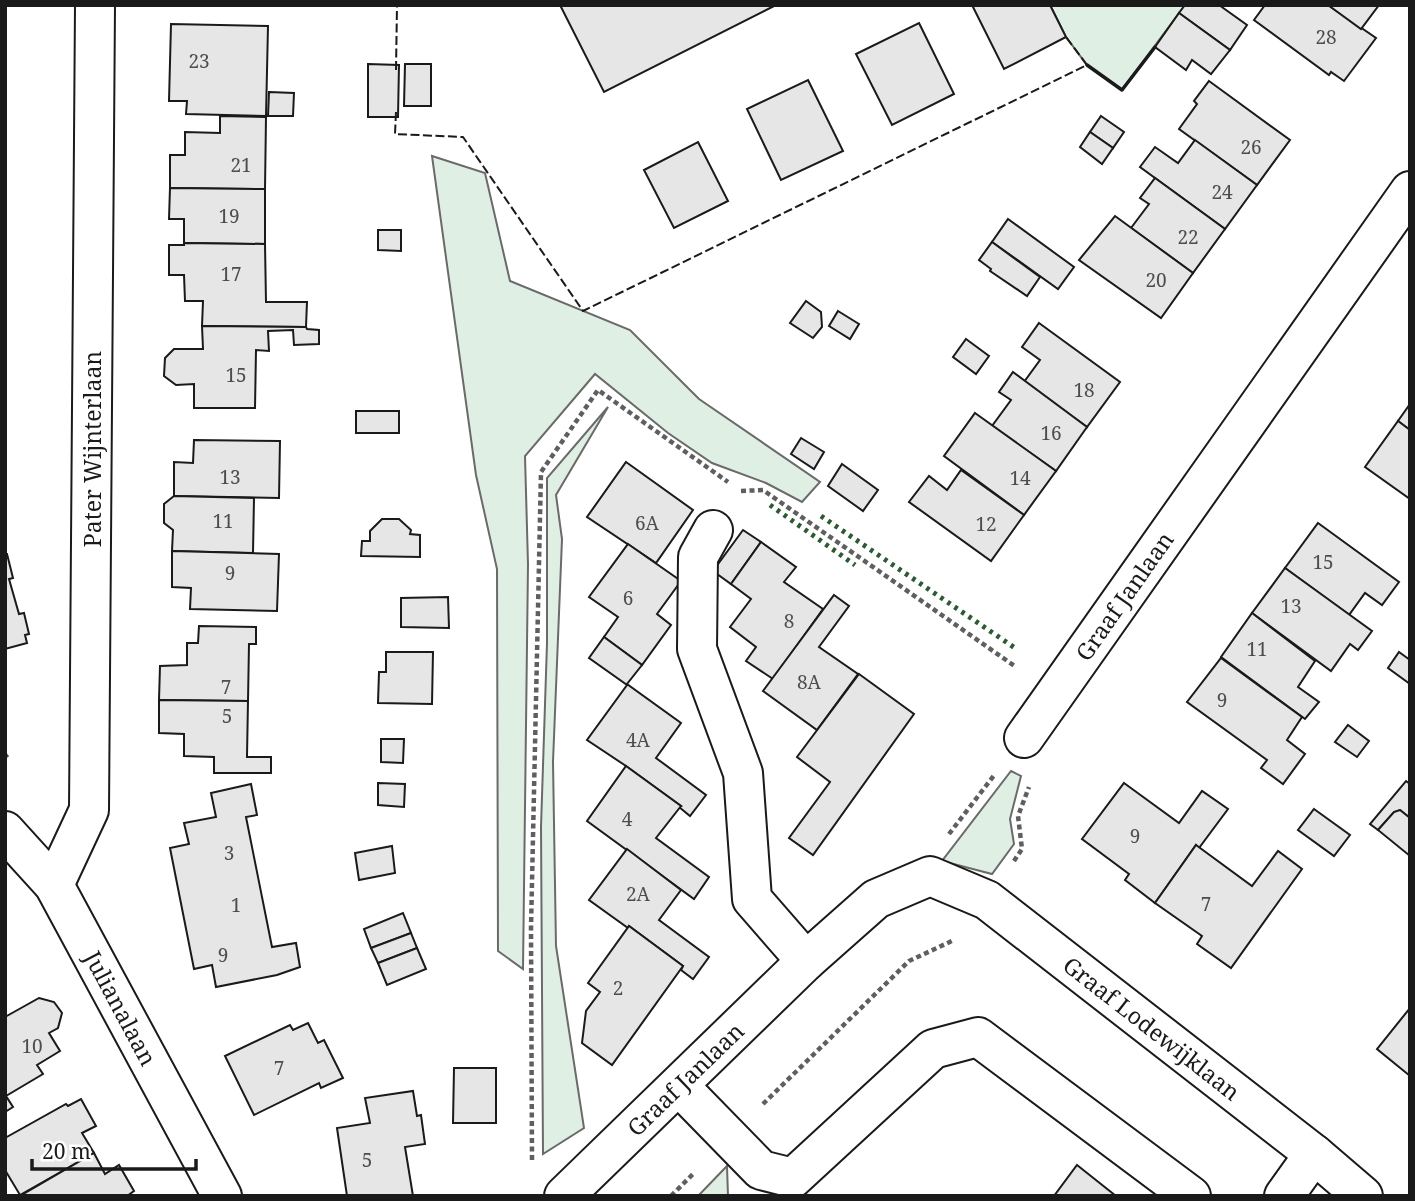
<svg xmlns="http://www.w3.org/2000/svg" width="1415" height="1201" font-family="'Noto Serif',serif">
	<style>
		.green { fill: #e0efe3; stroke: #6a6a6a; stroke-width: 2 }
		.building { fill: #e6e6e6; stroke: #1a1a1a; stroke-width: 2 }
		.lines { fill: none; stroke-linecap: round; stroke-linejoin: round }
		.minor-casing { stroke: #1a1a1a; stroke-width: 42 }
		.path { stroke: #5f5f5f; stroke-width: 4.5; stroke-dasharray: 5 3.5; stroke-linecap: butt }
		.minor { stroke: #fff; stroke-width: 38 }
		.hedge { stroke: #2b5a34; stroke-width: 5; stroke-dasharray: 3.5 5; stroke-linecap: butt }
		.fence { stroke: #1a1a1a; stroke-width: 2; stroke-dasharray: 9 3.5; stroke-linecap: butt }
		.wall { stroke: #1a1a1a; stroke-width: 3.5 }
		.labels { text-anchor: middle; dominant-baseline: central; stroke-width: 5; stroke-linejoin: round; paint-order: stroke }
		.number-label { font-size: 19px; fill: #4d4d4d }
		.street-label { font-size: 23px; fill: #1a1a1a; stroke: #fff }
	</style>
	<rect width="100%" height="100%" fill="#fff"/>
	<g class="green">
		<polygon points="1050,5 1185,5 1122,90 1087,65 1066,37"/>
		<polygon points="432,156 485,173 510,281 630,330 699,399 820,482 802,502 766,483 712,463 668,433 595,374 525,456 528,564 523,969 498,951 497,569 476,475"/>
		<polygon points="608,407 556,495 562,539 553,762 556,946 584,1128 543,1154 541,827 547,643 547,478"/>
		<polygon points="1011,771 1021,776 1010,819 1014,844 992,874 942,861"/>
		<polygon points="727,1166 728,1196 698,1196"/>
	</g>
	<g class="building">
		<polygon points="560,5 776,5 604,92"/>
		<polygon points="972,5 1050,5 1066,37 1004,69"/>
		<polygon points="1185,5 1219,5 1247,25 1230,50 1179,13"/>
		<polygon points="1265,5 1328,5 1376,38 1344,81 1331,72 1329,75 1254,20"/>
		<polygon points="1328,5 1379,5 1361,29"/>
		<polygon points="1179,13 1230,50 1211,74 1192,60 1186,70 1155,47"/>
		<polygon points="919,23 954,94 892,125 856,54"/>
		<polygon points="171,24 268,26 266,116 186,114 187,101 169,101"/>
		<polygon points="368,64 399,65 398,117 368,117"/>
		<polygon points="405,64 431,64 431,106 404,106"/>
		<polygon points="808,80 843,151 781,180 747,109"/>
		<polygon points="1209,81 1290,140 1257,185 1179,129 1197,104 1194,101"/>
		<polygon points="269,92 294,93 293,116 268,116"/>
		<polygon points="220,116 266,117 265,189 170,188 170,155 185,155 185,132 220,133"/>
		<polygon points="1101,116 1124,132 1113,148 1090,132"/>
		<polygon points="1090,132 1113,148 1102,164 1080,147"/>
		<polygon points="1195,140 1257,185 1225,229 1140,167 1155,147 1178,163"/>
		<polygon points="698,142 728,201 674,228 644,170"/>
		<polygon points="1155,178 1225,229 1193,273 1131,228 1149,204 1140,198"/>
		<polygon points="170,188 265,189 265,244 184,243 184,219 169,219"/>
		<polygon points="1115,216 1193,273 1161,318 1079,260"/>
		<polygon points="1008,219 1074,267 1058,289 992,242"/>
		<polygon points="378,230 401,230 401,251 378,250"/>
		<polygon points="992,242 1040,277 1027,296 990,271 991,269 979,260"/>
		<polygon points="184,243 265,244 266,302 307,302 306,327 202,326 203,301 185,301 184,275 169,275 169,245 184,245"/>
		<polygon points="806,301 821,312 822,327 813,338 790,323"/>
		<polygon points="838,311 859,324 850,339 829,326"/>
		<polygon points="1039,323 1120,382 1087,427 1024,382 1040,360 1022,347"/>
		<polygon points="202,326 306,327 307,329 319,330 319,344 294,345 293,330 268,331 269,351 256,350 255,408 194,408 194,384 176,385 164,376 165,358 174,349 203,349"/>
		<polygon points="966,339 989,356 976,374 953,357"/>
		<polygon points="1013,372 1087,427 1056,471 992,426 1011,400 999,392"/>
		<polygon points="1410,404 1410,430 1398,421"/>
		<rect x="356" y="411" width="43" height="22"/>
		<polygon points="975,413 1056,471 1024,515 944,456"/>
		<polygon points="1398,421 1410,430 1410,499 1365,467"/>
		<polygon points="801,438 824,452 814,469 791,454"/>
		<polygon points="194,440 280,441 279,498 174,496 174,462 193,463"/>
		<polygon points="626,462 693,510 656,563 587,517"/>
		<polygon points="842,464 878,490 863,511 828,486"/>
		<polygon points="961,470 1024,515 991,561 909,502 929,476 947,490"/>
		<polygon points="174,496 254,498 253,553 172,551 173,530 164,523 164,504"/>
		<polygon points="382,519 399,519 411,530 410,534 420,535 420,557 361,556 362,541 370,541 370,531"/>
		<polygon points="1318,523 1399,582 1382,605 1365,593 1349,615 1285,568"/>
		<polygon points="743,530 761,542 731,584 713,571"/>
		<polygon points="761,542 796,567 784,582 823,609 773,679 746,661 756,647 730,627 751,599 731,584"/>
		<polygon points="628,544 681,581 657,614 671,625 642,665 604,637 618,617 589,597"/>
		<polygon points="172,551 279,554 277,611 190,609 191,588 172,587"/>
		<polygon points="5,554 7,554 13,578 9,579 19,614 24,613 29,634 25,635 27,643 5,649"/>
		<polygon points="1285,568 1372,631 1358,650 1350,644 1331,671 1252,613"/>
		<polygon points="834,595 849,606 819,647 858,674 817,730 763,691"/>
		<polygon points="448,597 449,628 401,627 401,598"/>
		<polygon points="1252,613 1315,661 1298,687 1319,702 1305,719 1221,657"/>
		<polygon points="199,626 256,627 256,644 249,644 248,701 159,700 160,666 187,665 187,643 198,643"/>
		<polygon points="604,637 642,665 627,684 681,723 656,758 706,795 690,816 679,807 681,806 626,766 587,740 627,685 589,658"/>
		<polygon points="386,652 433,652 432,704 378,703 379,672 386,672"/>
		<polygon points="1399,652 1410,660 1410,684 1388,668"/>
		<polygon points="1221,658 1302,717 1287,740 1305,754 1283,784 1261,768 1267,760 1187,702"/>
		<polygon points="859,674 914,714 813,855 789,838 830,782 797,757"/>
		<polygon points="159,700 248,701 247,757 271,757 271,773 214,773 214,757 184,756 184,734 159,733"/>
		<polygon points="1348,725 1369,741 1357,757 1335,742"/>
		<polygon points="381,739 404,739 403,763 381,762"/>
		<polygon points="626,766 681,806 656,838 709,877 694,899 587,821"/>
		<polygon points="1406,781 1410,784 1410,818 1400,810 1394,812 1378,830 1370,824"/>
		<polygon points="378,783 405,784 404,807 378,805"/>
		<polygon points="1124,783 1179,823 1202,791 1228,809 1199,848 1196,845 1155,903 1125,880 1129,874 1082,839"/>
		<polygon points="251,784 257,815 246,817 272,947 296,943 300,967 277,975 216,987 212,965 194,969 170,848 189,844 184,823 216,817 211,793"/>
		<polygon points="1314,809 1350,835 1334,856 1298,830"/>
		<polygon points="1400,810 1410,818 1410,856 1378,830 1394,812"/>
		<polygon points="1196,845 1252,886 1278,851 1302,869 1231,968 1197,944 1202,936 1155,903"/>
		<polygon points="392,846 395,873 359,880 355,853"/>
		<polygon points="627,849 681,890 659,920 709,957 693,979 681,970 683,966 629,926 628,928 589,900"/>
		<polygon points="403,913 411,933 371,948 364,929"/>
		<polygon points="629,926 683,966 612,1065 582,1043 586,1011 600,992 588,983"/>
		<polygon points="411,933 417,948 378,963 371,948"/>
		<polygon points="417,948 426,969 387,985 378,963"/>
		<polygon points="39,998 54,1002 62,1013 58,1028 49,1033 60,1051 37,1065 43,1074 6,1096 13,1107 5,1112 5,1017"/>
		<polygon points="1410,1008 1410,1076 1377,1049"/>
		<polygon points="308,1023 318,1043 324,1040 343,1078 321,1088 319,1083 254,1115 225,1056 290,1025 293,1030"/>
		<polygon points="454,1068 496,1068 496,1123 453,1123"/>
		<polygon points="413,1091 417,1116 421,1115 425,1144 405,1147 413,1196 347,1196 337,1128 370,1123 365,1098"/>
		<polygon points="81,1099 96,1126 82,1133 94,1153 20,1195 5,1170 5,1138 66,1104 68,1106"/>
		<polygon points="94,1153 105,1174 119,1165 134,1191 127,1196 20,1196"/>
		<polygon points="1077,1165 1116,1196 1054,1196"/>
	</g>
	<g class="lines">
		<defs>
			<g id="minor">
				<polyline points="713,530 698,557 697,649 743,773 752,899 806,961"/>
				<polyline points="1024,738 1410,191"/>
				<polyline points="5,831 54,885 222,1196"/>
				<polyline points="54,885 89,810 95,5"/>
				<polyline points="679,1086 761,1170 793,1178 933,1049 978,1037 1191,1196"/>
				<polyline points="564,1196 806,961 876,899 930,876 987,900 1314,1154 1363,1196"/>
				<polyline points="1284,1196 1314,1154"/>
			</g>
		</defs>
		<use href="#minor" class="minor-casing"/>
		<g class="path">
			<polyline points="741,491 763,490 1016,667"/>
			<polyline points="949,834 995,774"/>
			<polyline points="1014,861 1022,849 1018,816 1029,787"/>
			<polyline points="763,1104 909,961 954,940"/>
			<polyline points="532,1160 531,928 541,472 598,390 728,482"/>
			<polyline points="671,1196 695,1172"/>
		</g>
		<use href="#minor" class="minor"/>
		<g class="hedge">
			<polyline points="770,505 855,565"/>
			<polyline points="821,516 1015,648"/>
			<polyline points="5,755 8,759"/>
		</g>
		<g class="fence">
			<polyline points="396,70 397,5"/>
			<polyline points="396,112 395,134 463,137 583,311 1087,65 1066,37"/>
		</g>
		<polyline class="wall" points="1087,65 1122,90 1155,47"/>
	</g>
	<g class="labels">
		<g class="number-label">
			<text x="1326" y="37">28</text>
			<text x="199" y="61">23</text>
			<text x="1251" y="147">26</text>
			<text x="241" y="165">21</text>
			<text x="1222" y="192">24</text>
			<text x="229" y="216">19</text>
			<text x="1188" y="237">22</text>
			<text x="231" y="274">17</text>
			<text x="1156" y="280">20</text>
			<text x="236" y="375">15</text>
			<text x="1084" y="390">18</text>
			<text x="1051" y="433">16</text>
			<text x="230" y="477">13</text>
			<text x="1020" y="478">14</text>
			<text x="223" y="521">11</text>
			<text x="647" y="523">6A</text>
			<text x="986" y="524">12</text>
			<text x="1323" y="562">15</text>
			<text x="230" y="573">9</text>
			<text x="628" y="598">6</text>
			<text x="1291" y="606">13</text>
			<text x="789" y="621">8</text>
			<text x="1257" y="649">11</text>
			<text x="809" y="682">8A</text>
			<text x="226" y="687">7</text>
			<text x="1222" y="700">9</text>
			<text x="227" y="716">5</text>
			<text x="638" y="740">4A</text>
			<text x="627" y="819">4</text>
			<text x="1135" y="836">9</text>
			<text x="229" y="853">3</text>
			<text x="638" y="894">2A</text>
			<text x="1206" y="904">7</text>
			<text x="236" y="905">1</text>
			<text x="223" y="955">9</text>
			<text x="618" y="988">2</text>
			<text x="32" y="1046">10</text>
			<text x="279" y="1068">7</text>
			<text x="367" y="1160">5</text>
		</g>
		<g class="street-label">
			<text transform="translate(92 449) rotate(-90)">Pater Wijnterlaan</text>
			<text transform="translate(1124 596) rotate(-55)">Graaf Janlaan</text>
			<text transform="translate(121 1008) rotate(62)">Julianalaan</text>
			<text transform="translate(1152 1028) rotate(38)">Graaf Lodewijklaan</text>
			<text transform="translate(685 1079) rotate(-44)">Graaf Janlaan</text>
		</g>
	</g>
	<rect width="1415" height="1201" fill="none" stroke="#1a1a1a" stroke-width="14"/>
	<path d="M32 1159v10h164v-10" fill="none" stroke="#1a1a1a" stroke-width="3.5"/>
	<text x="42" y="1159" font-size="21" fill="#1a1a1a" stroke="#ffffff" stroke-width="5" paint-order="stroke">20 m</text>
</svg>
